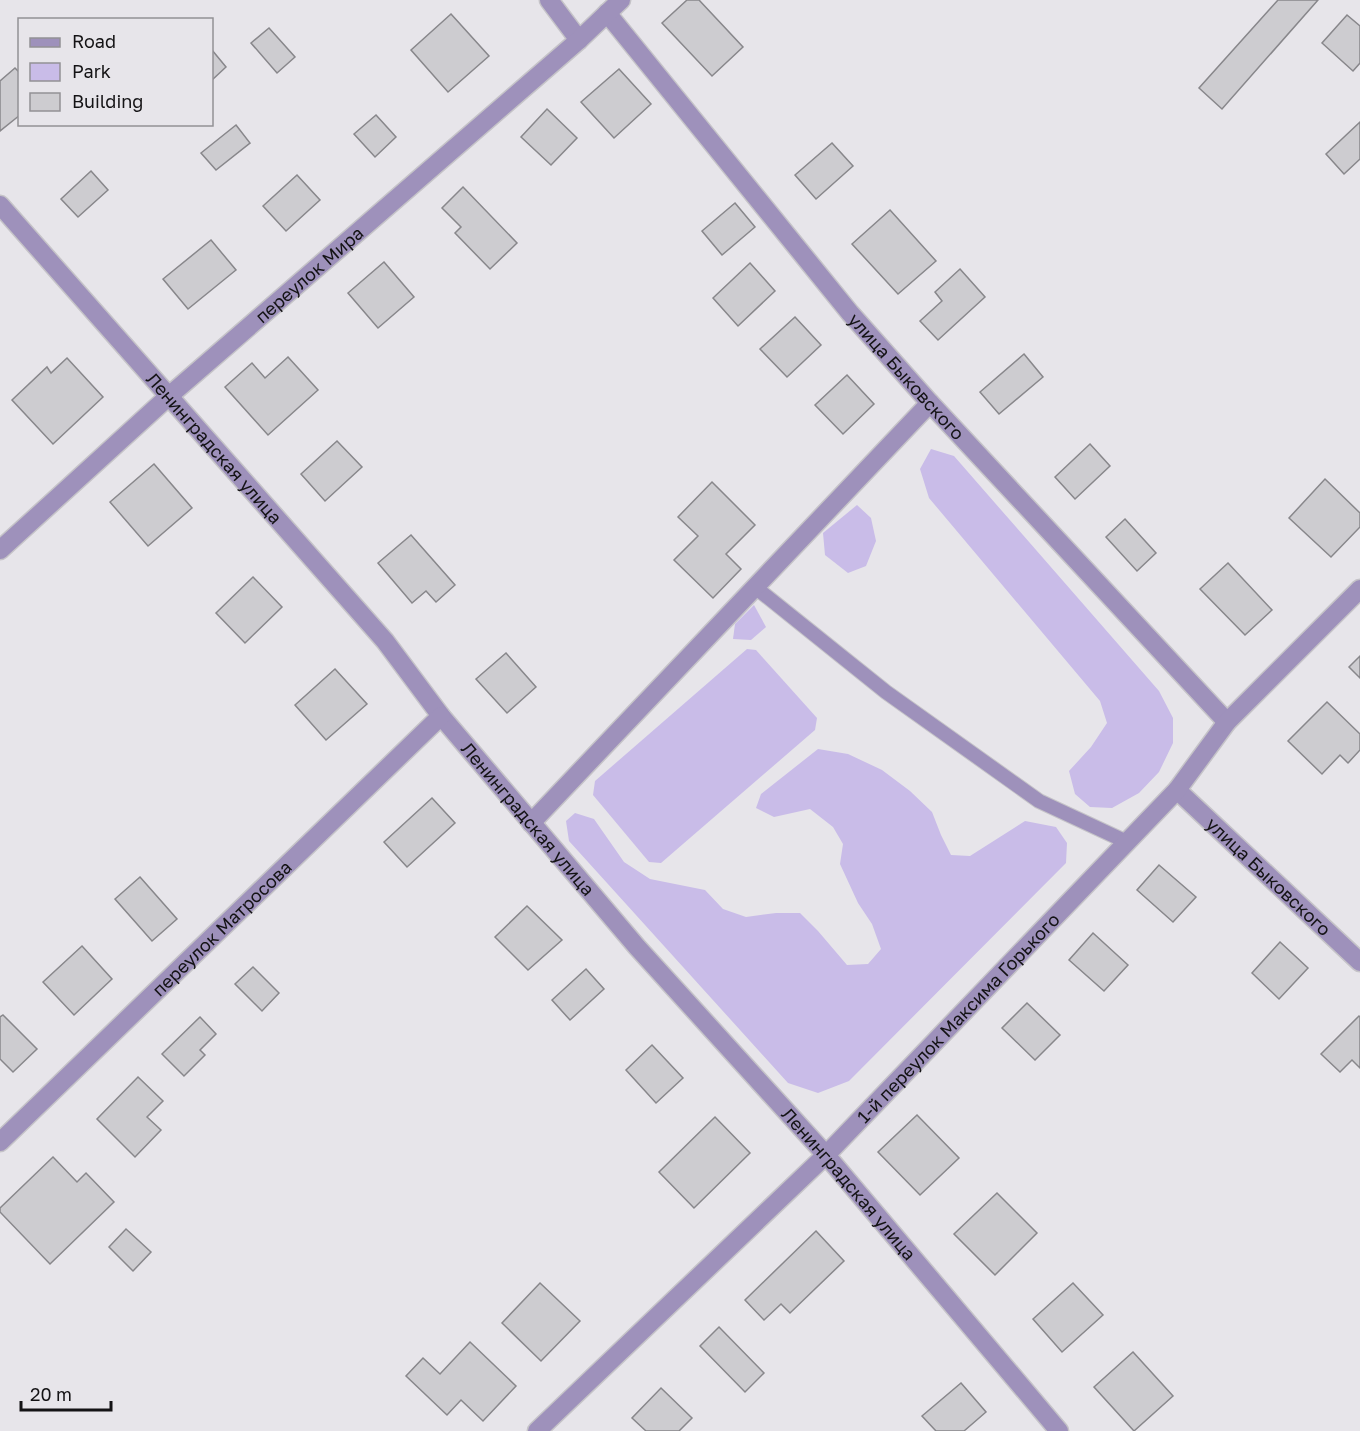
<svg xmlns="http://www.w3.org/2000/svg" width="1360" height="1431" font-family="'Golos Text',sans-serif">
	<style>
		.green { fill: #c9bce8 }
		.building { fill: #cdccd0; stroke: #88878b; stroke-width: 1.5 }
		.lines { fill: none; stroke-linecap: round; stroke-linejoin: round }
		.lane-casing { stroke: #c5c3c8; stroke-width: 16 }
		.street-casing { stroke: #c5c3c8; stroke-width: 21 }
		.lane { stroke: #9e91bb; stroke-width: 14 }
		.street { stroke: #9e91bb; stroke-width: 18 }
		.labels { text-anchor: middle; dominant-baseline: central; stroke-width: 4.5; stroke-linejoin: round; paint-order: stroke }
		.street-label { font-size: 18px; fill: #141315; stroke: #e7e5ea }
	</style>
	<rect width="100%" height="100%" fill="#e7e5ea"/>
	<g class="green">
		<polygon points="931,449 954,456 1159,691 1173,718 1173,743 1159,772 1139,793 1112,808 1090,807 1075,794 1069,771 1091,747 1107,723 1100,701 929,498 920,469"/>
		<polygon points="857,505 871,518 876,541 866,566 848,573 825,555 823,533"/>
		<polygon points="754,605 766,627 751,640 733,639 735,624"/>
		<polygon points="747,649 756,650 817,718 815,730 661,863 649,862 593,795 595,781"/>
		<polygon points="818,749 848,754 882,770 910,791 932,812 941,835 951,855 970,856 1025,821 1056,827 1067,843 1066,863 849,1081 818,1093 788,1083 569,841 566,821 575,813 594,819 624,862 650,879 705,890 723,909 746,917 776,913 800,913 818,931 847,965 868,964 881,949 872,924 858,903 840,864 843,844 833,827 810,809 774,817 756,808 761,794"/>
	</g>
	<g class="building">
		<polygon points="687,0 699,0 743,47 712,76 662,23"/>
		<polygon points="1278,0 1318,0 1222,109 1199,88"/>
		<polygon points="451,14 489,56 448,92 411,50"/>
		<polygon points="1347,15 1360,26 1360,63 1353,71 1322,43"/>
		<polygon points="269,28 295,57 277,73 251,43"/>
		<polygon points="212,50 226,67 212,80"/>
		<polygon points="15,68 20,73 20,115 0,131 0,81"/>
		<polygon points="619,69 651,104 614,138 581,102"/>
		<polygon points="547,109 577,138 551,165 521,137"/>
		<polygon points="376,115 396,137 375,157 354,134"/>
		<polygon points="1360,122 1360,159 1344,174 1326,154"/>
		<polygon points="236,125 250,143 216,170 201,153"/>
		<polygon points="832,143 853,166 816,199 795,175"/>
		<polygon points="91,171 108,190 78,217 61,199"/>
		<polygon points="297,175 320,200 286,231 263,206"/>
		<polygon points="463,187 517,243 490,269 455,233 461,227 442,208"/>
		<polygon points="735,203 755,227 722,255 702,231"/>
		<polygon points="890,210 936,261 898,294 852,244"/>
		<polygon points="211,240 236,270 188,309 163,279"/>
		<polygon points="384,262 414,297 378,328 348,293"/>
		<polygon points="750,263 775,291 738,326 713,298"/>
		<polygon points="960,269 985,297 938,340 920,321 942,301 935,292"/>
		<polygon points="795,317 821,345 787,377 760,349"/>
		<polygon points="1024,354 1043,377 999,414 980,392"/>
		<polygon points="288,357 318,390 268,435 225,387 252,363 265,378"/>
		<polygon points="67,358 103,397 53,444 12,400 47,367 51,373"/>
		<polygon points="847,375 874,404 843,434 815,405"/>
		<polygon points="337,441 362,467 325,501 301,474"/>
		<polygon points="1090,444 1110,466 1075,499 1055,477"/>
		<polygon points="154,464 192,508 148,546 110,502"/>
		<polygon points="1325,479 1360,513 1360,527 1331,557 1289,518"/>
		<polygon points="712,482 755,525 726,554 741,569 713,598 674,560 698,536 678,517"/>
		<polygon points="1125,519 1156,553 1137,571 1106,537"/>
		<polygon points="411,535 455,585 436,602 426,591 412,603 378,563"/>
		<polygon points="1228,563 1272,610 1245,635 1200,589"/>
		<polygon points="253,577 282,607 245,643 216,613"/>
		<polygon points="506,653 536,687 507,713 476,679"/>
		<polygon points="1360,656 1360,678 1349,667"/>
		<polygon points="335,669 367,704 326,740 295,705"/>
		<polygon points="1327,702 1360,734 1360,750 1348,763 1340,755 1322,774 1288,741"/>
		<polygon points="432,798 455,823 407,867 384,842"/>
		<polygon points="1159,865 1196,897 1173,922 1137,890"/>
		<polygon points="140,877 177,919 152,941 115,899"/>
		<polygon points="527,906 562,940 528,970 495,937"/>
		<polygon points="1093,933 1128,965 1104,991 1069,960"/>
		<polygon points="1280,942 1308,968 1279,999 1252,973"/>
		<polygon points="82,946 112,979 74,1015 43,982"/>
		<polygon points="253,967 279,993 262,1011 235,984"/>
		<polygon points="586,969 604,989 570,1020 552,1000"/>
		<polygon points="1027,1003 1060,1035 1035,1060 1002,1028"/>
		<polygon points="3,1015 37,1049 13,1072 0,1059 0,1017"/>
		<polygon points="1359,1016 1360,1017 1360,1068 1352,1060 1340,1072 1321,1054"/>
		<polygon points="200,1017 216,1034 200,1050 205,1055 184,1076 162,1054"/>
		<polygon points="652,1045 683,1078 656,1103 626,1070"/>
		<polygon points="138,1077 163,1101 147,1117 161,1130 135,1157 97,1119"/>
		<polygon points="917,1115 959,1158 920,1195 878,1152"/>
		<polygon points="715,1117 750,1153 694,1208 659,1172"/>
		<polygon points="53,1157 77,1182 86,1173 114,1202 50,1264 0,1212 0,1208"/>
		<polygon points="997,1193 1037,1233 995,1275 954,1234"/>
		<polygon points="126,1229 151,1252 133,1271 109,1247"/>
		<polygon points="816,1231 844,1261 790,1313 781,1304 764,1320 745,1300"/>
		<polygon points="540,1283 580,1321 541,1361 502,1323"/>
		<polygon points="1073,1283 1103,1315 1062,1352 1033,1319"/>
		<polygon points="719,1327 764,1373 745,1392 700,1346"/>
		<polygon points="470,1342 516,1386 483,1421 461,1400 447,1415 406,1376 423,1358 440,1374"/>
		<polygon points="1133,1352 1173,1396 1134,1431 1094,1387"/>
		<polygon points="961,1383 986,1412 964,1431 936,1431 922,1416"/>
		<polygon points="661,1388 692,1418 679,1431 646,1431 632,1418"/>
	</g>
	<g class="lines">
		<defs>
			<polyline id="lane" points="755,587 886,692 1039,801 1127,842"/>
			<g id="street">
				<polyline points="549,0 579,40"/>
				<path id="s1" d="M607,13L850,313L930,403L1227,722"/>
				<path id="s2" d="M0,205L385,641L441,716L637,947L826,1155L1059,1431"/>
				<path id="s3" d="M0,550L169,396L579,40L621,0"/>
				<path id="s4" d="M1177,790L1360,962"/>
				<polyline points="531,823 930,403"/>
				<path id="s5" d="M0,1142L441,716"/>
				<path id="s6" d="M537,1431L826,1155L1177,790L1227,722L1360,589"/>
			</g>
		</defs>
		<use href="#lane" class="lane-casing"/>
		<use href="#street" class="street-casing"/>
		<use href="#lane" class="lane"/>
		<use href="#street" class="street"/>
	</g>
	<g class="labels">
		<g class="street-label">
			<text stroke="none"><textPath href="#s3" startOffset="414">переулок Мира</textPath></text>
			<text stroke="none"><textPath href="#s1" startOffset="471">улица Быковского</textPath></text>
			<text stroke="none"><textPath href="#s2" startOffset="324">Ленинградская улица</textPath></text>
			<text stroke="none"><textPath href="#s2" startOffset="810">Ленинградская улица</textPath></text>
			<text stroke="none"><textPath href="#s4" startOffset="126">улица Быковского</textPath></text>
			<text stroke="none"><textPath href="#s5" startOffset="308">переулок Матросова</textPath></text>
			<text stroke="none"><textPath href="#s6" startOffset="590">1-й переулок Максима Горького</textPath></text>
			<text stroke="none"><textPath href="#s2" startOffset="1296">Ленинградская улица</textPath></text>
		</g>
	</g>
	<rect x="18" y="18" width="195" height="108" fill="#e7e5ea" stroke="#939195" stroke-width="1.5"/>
	<rect x="30" y="38" width="30" height="9" fill="#9e91bb" stroke="#939195" stroke-width="1.5"/>
	<text x="72" y="48" font-size="18" fill="#141315">Road</text>
	<rect x="30" y="63" width="30" height="18" fill="#c9bce8" stroke="#939195" stroke-width="1.5"/>
	<text x="72" y="78" font-size="18" fill="#141315">Park</text>
	<rect x="30" y="93" width="30" height="18" fill="#cdccd0" stroke="#939195" stroke-width="1.5"/>
	<text x="72" y="108" font-size="18" fill="#141315">Building</text>
	<path d="M21 1401v9h90v-9" fill="none" stroke="#141315" stroke-width="3"/>
	<text x="30" y="1401" font-size="18" fill="#141315" stroke="#e7e5ea" stroke-width="4.5" paint-order="stroke">20 m</text>
</svg>
